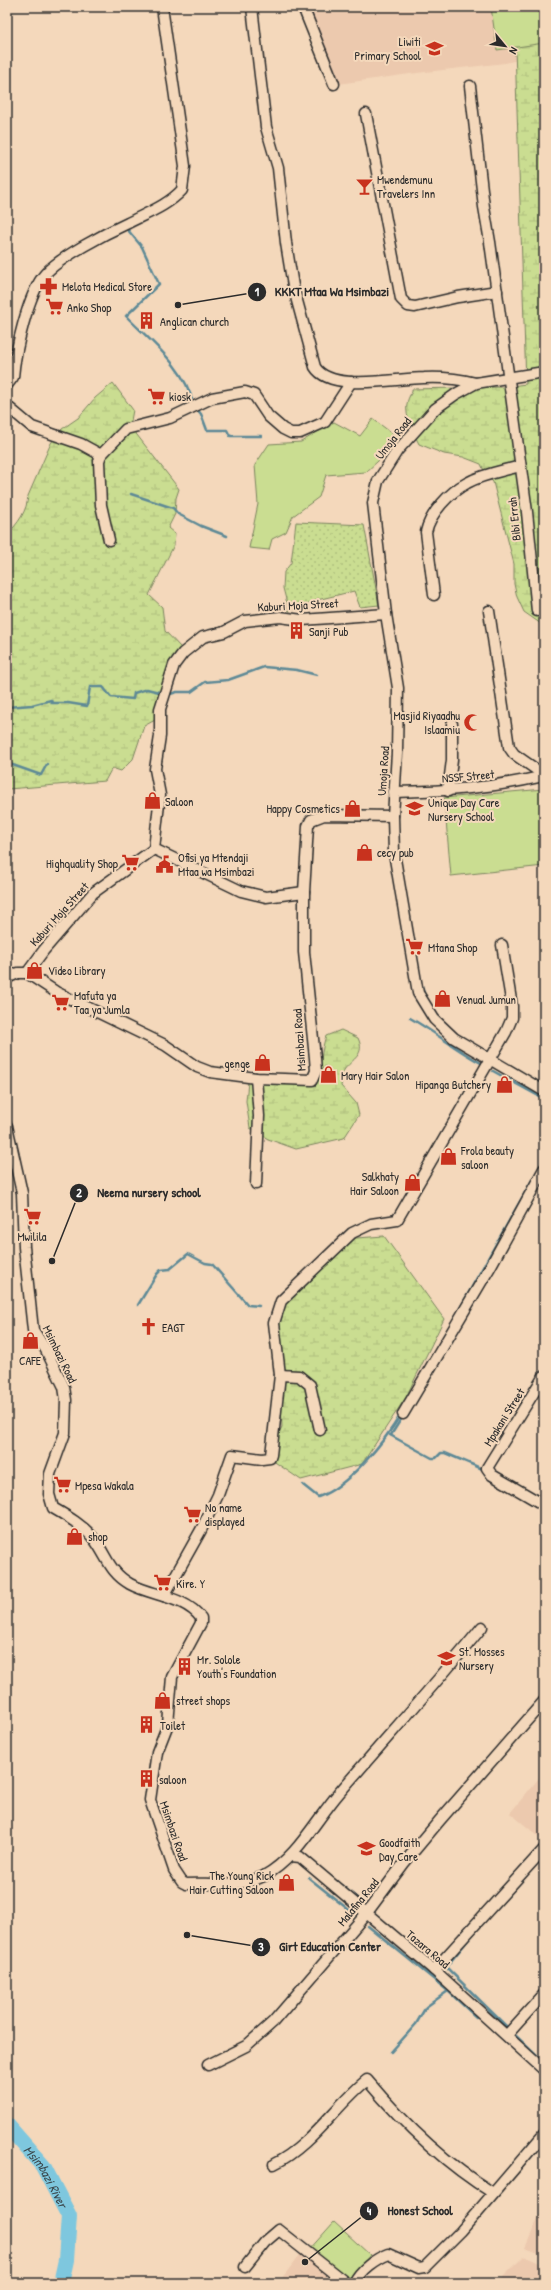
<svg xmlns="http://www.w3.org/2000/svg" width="551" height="2290" font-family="'Patrick Hand',sans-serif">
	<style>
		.built { fill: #ecc9ae }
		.grass { fill: url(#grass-dots); stroke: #7a845e }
		.wetland { fill: url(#wetland-marsh); stroke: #7a845e }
		.park { fill: #cadd91; stroke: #7a845e }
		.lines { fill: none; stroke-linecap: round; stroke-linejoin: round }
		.stream { stroke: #5d8996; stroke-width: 2.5 }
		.river { stroke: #7ec7de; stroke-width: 16 }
		.minor-casing { stroke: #2b2b2b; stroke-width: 13 }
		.minor { stroke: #f4d8bb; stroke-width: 10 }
		.labels { text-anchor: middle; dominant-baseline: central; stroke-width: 4; stroke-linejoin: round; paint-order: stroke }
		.poi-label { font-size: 12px; fill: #2b2b2b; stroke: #f4d8bb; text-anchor: start }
		.street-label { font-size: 12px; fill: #2b2b2b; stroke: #f4d8bb }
		.water-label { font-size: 13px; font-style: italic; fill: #3c4a4f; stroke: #f4d8bb }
		.leader { fill: none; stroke: #2b2b2b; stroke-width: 1.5 }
		.callout-dot { fill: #2b2b2b; stroke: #f4d8bb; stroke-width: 1.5 }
		.mark-label { font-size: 12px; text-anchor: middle; font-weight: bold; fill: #fff }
		.callout-label { font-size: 13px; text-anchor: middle; font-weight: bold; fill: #2b2b2b; stroke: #f4d8bb; stroke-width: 4; stroke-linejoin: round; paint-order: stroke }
	</style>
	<defs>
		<pattern id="grass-dots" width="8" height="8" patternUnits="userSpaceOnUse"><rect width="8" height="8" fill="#cadd91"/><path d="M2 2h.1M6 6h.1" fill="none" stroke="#aebe7d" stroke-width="1.8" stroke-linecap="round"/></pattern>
		<pattern id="wetland-marsh" width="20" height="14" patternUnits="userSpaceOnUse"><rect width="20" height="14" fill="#cadd91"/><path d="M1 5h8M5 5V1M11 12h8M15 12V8" fill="none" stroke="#aebe7d"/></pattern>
	</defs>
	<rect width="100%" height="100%" fill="#f4d8bb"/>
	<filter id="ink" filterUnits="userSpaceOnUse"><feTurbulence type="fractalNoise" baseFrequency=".025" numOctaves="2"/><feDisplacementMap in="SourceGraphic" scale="8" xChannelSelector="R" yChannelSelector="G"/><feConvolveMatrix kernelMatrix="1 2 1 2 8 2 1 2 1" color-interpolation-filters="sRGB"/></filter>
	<g filter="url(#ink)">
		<g class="built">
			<polygon points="309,7 544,7 544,54 505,63 417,73 338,84"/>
			<polygon points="544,1772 544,1841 510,1813"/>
			<polygon points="543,2207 544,2208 544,2255 525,2248"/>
			<polygon points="303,2251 329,2273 321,2283 278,2283"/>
			<polygon points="524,2256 544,2265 544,2283 497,2283"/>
		</g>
		<polygon class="grass" points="296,522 364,525 379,605 360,607 354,591 317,600 289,611 283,588 284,572 291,563"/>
		<g class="wetland">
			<path d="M544,22V626L524,612L517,597L514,584V564L493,482L485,473L481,464L463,457L444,454L419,444C411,428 400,408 412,392V389L503,387L526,384L515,48L533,24Z"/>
			<path d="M113,383L133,410L130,426L179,489L176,498L175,514L168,528L175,534L174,545L149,595L162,607L165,631L182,649L155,720L144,726L133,759L121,771L112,768L105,781L8,789L7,534C18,524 27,511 28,496L51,443L62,429L78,418L95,398Z"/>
			<path d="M341,1030L358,1038C366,1055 352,1059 344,1070C342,1074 342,1082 341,1086L356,1103L359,1115L344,1138L296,1149L268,1139L250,1128L246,1101L248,1082C272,1070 293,1084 318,1074C322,1062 321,1050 326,1036Z"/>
			<polygon points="384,1236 444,1319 406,1397 362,1464 301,1480 266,1456 282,1427 280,1374 270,1344 278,1310 343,1239"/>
		</g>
		<g class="park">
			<polygon points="491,7 543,7 544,43 497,50"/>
			<polygon points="373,419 401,440 366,472 326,475 319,497 293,516 286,532 272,539 269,550 249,548 258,504 255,465 269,444 301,442 334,422 360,436"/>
			<polygon points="544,789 544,866 451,876 444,798"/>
			<polygon points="334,2222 370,2255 347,2282 308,2251"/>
		</g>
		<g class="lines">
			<g class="stream">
				<path d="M127,229L142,247L159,284L126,316C151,342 186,368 193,404"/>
				<polyline points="196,408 201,414 207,430 227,430 230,436 261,436"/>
				<polyline points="131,494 173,508 178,514 201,526 227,536"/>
				<polyline points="167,695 177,692 191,692 205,682 228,680 264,667 297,670 317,675"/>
				<polyline points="7,707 32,705 51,700 52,703 68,703 87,706 90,687 103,687 111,697 133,699 134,693 147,689 163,693"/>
				<polyline points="7,763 41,775 47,764"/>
				<polyline points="420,980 425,996"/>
				<path d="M410,1018C435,1032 456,1050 481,1063"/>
				<polyline points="493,1071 544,1099"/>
				<polyline points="539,1169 544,1159"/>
				<polyline points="138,1305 157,1274 161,1270 170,1269 188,1254 205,1263 212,1264 248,1305 259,1306"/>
				<polyline points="460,1308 532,1180"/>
				<polyline points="438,1364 454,1337"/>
				<polyline points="390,1435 432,1458 436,1458 441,1453 445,1453 485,1470"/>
				<polyline points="391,1435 403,1416"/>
				<path d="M303,1485L318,1497C348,1487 385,1441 401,1414"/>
				<polyline points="309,1878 354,1914"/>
				<polyline points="341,1885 364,1904"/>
				<polyline points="500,1890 544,1842"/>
				<polyline points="498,1907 527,1875"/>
				<polyline points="368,1926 448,1991 476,2017"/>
				<polyline points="474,1933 446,1967 507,2027"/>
				<polyline points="420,1952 433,1961 436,1961 443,1953"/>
				<polyline points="516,2032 514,2034 542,2061"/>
				<polyline points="391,2052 416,2024 426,2007 448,1991"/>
			</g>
			<path class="river" id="s1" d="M7,2125L43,2166L69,2216L66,2260L61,2283"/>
			<defs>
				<g id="minor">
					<path d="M252,7L266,127L278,168L286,243L293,286L315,367C331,393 397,378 424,378C442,377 459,379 476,383"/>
					<polyline points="303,7 334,84"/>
					<polyline points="470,86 484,207 490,242 527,512 537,611"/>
					<polyline points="366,114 401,299 408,306 415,307 458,297 497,291"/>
					<polyline points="544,372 476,383 456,394 435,409 397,451 378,481 373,503 386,614 398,688 397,753 393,816 394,853 418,993 434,1019 454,1038 544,1091"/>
					<path d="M7,385L13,377C15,352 28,293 45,274C60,257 106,233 128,223C147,213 167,206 182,190L185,166L162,7"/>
					<polyline points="7,406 32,427 81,444 101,455"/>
					<polyline points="109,540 101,505 99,461 101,455 126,429 170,418 212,398 245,392 254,395 268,416 283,429 291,433 300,433 325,422 351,382"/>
					<path d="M434,595L426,532C430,513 450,492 467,483C483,474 503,471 520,466"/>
					<polyline points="489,611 509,747 514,754 544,775"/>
					<polyline points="448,791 452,760 452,724"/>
					<path d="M394,792C447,791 493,788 544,776"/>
					<polyline points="304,892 266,897 241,891 154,849 160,795 155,769 160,736 160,709 174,665 183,653 203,637 224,632 245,621 280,617 302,620 386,614"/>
					<polyline points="27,973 44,950 93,893 154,849"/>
					<polyline points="7,978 18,973 27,973 56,992 165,1045 197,1067 210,1072 256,1078 312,1080 316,1071 315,1058 304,952 304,892 308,826 311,820 324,815 393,816"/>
					<polyline points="256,1078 259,1116 256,1184"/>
					<path d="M7,1126L22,1193L24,1247L33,1330L46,1350L64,1387L66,1400L65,1433L50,1474L49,1494L53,1508C67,1516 84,1526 94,1539C107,1556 109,1572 130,1584C152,1596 185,1596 201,1618V1623L172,1677L168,1724L157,1752L150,1800L174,1870L182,1882L186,1884C210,1883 242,1887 264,1876C297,1858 315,1821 339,1793C386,1738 436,1684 482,1627"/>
					<polyline points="280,1375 299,1376 310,1385 320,1430"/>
					<polyline points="544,1376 487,1468 492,1475 544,1505"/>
					<polyline points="403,1414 489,1269 544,1169"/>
					<polyline points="164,1596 201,1530 218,1495 232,1455 262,1459 270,1458 271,1455 280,1375 274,1323 281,1301 352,1233 371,1224 397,1220 506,1032 512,1018 512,1006 502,945"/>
					<polyline points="291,1856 300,1857 434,1970 544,2070"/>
					<polyline points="434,1970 544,1849"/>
					<polyline points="507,2035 544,1994"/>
					<polyline points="208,2065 246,2046 273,2022 366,1914 404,1863 440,1820 544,1701"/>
					<path d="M274,2164C311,2146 335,2106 367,2080C403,2123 444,2163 493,2193"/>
					<polyline points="245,2267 265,2242 279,2230 346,2283"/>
					<path d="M354,2283C360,2270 375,2259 388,2254L419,2268L425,2267L461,2231L544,2134"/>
				</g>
			</defs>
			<use href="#minor" class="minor-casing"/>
			<use href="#minor" class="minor"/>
		</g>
	</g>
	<defs>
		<symbol id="school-bare" viewBox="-9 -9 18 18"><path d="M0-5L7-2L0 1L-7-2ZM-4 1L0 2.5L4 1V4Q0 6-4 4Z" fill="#c8321e" stroke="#f4d8bb" stroke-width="2.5" paint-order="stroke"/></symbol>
		<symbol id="bar-bare" viewBox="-9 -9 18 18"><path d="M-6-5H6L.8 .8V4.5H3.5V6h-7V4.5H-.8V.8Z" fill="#c8321e" stroke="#f4d8bb" stroke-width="2.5" paint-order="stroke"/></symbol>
		<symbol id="pharmacy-bare" viewBox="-9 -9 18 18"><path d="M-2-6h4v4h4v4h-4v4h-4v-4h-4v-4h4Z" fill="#c8321e" stroke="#f4d8bb" stroke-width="2.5" paint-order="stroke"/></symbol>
		<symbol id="supermarket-bare" viewBox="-9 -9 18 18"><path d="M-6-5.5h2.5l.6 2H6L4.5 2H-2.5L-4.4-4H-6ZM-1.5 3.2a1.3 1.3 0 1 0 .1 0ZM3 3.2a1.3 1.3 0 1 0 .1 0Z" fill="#c8321e" stroke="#f4d8bb" stroke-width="2.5" paint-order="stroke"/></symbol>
		<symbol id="building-bare" viewBox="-9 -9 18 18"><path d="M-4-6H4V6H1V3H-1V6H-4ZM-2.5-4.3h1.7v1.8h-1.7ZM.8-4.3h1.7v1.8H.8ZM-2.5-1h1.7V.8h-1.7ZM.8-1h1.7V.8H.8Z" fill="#c8321e" stroke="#f4d8bb" stroke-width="2.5" paint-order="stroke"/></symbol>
		<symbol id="mosque-bare" viewBox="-9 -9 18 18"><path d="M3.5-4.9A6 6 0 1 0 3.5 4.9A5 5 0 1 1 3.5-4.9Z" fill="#c8321e" stroke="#f4d8bb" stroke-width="2.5" paint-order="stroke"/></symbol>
		<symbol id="shop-bare" viewBox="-9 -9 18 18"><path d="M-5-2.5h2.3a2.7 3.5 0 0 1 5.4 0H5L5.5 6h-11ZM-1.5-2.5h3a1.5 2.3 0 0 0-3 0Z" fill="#c8321e" stroke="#f4d8bb" stroke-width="2.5" paint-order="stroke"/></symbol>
		<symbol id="civic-bare" viewBox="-9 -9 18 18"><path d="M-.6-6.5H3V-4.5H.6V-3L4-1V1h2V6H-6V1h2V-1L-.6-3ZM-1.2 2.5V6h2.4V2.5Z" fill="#c8321e" stroke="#f4d8bb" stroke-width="2.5" paint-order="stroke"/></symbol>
		<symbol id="church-bare" viewBox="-9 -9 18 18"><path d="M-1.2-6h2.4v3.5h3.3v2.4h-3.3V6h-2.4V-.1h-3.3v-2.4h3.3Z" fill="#c8321e" stroke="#f4d8bb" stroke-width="2.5" paint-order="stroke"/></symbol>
	</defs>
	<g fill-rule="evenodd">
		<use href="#school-bare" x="422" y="36" width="25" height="25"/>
		<use href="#bar-bare" x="352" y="174" width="25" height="25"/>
		<use href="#pharmacy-bare" x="36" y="274" width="25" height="25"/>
		<use href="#supermarket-bare" x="42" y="294" width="25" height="25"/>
		<use href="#building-bare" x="134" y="308" width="25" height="25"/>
		<use href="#supermarket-bare" x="144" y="384" width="25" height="25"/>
		<use href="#building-bare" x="284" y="618" width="25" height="25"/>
		<use href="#mosque-bare" x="460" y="710" width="25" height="25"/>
		<use href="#shop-bare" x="140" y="788" width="25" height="25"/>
		<use href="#shop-bare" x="340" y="796" width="25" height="25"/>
		<use href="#school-bare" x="402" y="796" width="25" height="25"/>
		<use href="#shop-bare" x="352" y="840" width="25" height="25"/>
		<use href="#supermarket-bare" x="118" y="850" width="25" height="25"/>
		<use href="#civic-bare" x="152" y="852" width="25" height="25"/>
		<use href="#supermarket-bare" x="402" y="934" width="25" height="25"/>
		<use href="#shop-bare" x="22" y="958" width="25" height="25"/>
		<use href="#shop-bare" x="430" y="986" width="25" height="25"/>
		<use href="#supermarket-bare" x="48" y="990" width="25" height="25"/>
		<use href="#shop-bare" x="250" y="1050" width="25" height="25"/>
		<use href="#shop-bare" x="316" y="1062" width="25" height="25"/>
		<use href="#shop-bare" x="492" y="1072" width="25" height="25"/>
		<use href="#shop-bare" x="436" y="1144" width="25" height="25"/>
		<use href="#shop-bare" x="400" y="1170" width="25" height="25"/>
		<use href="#supermarket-bare" x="20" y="1204" width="25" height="25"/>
		<use href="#church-bare" x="136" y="1314" width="25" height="25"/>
		<use href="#shop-bare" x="18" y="1328" width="25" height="25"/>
		<use href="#supermarket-bare" x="50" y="1472" width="25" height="25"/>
		<use href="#supermarket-bare" x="180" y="1502" width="25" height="25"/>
		<use href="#shop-bare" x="62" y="1524" width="25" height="25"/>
		<use href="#supermarket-bare" x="150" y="1570" width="25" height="25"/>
		<use href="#school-bare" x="434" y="1646" width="25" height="25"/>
		<use href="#building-bare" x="172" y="1654" width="25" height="25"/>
		<use href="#shop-bare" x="150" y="1688" width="25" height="25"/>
		<use href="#building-bare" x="134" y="1712" width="25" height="25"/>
		<use href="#building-bare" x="134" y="1766" width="25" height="25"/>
		<use href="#school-bare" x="354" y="1836" width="25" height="25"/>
		<use href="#shop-bare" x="274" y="1870" width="25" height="25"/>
	</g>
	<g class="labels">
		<g class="poi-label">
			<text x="421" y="41" text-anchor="end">Liwiti<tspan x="421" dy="14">Primary School</tspan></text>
			<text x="377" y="179">Mwendemunu<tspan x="377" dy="14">Travelers Inn</tspan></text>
			<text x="62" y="286">Melota Medical Store</text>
			<text x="67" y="307">Anko Shop</text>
			<text x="160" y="321">Anglican church</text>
			<text x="169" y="396">kiosk</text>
			<text x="309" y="631">Sanji Pub</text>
			<text x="460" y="715" text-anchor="end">Masjid Riyaadhu<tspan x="460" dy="14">Islaamiu</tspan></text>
			<text x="165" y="801">Saloon</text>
			<text x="428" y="802">Unique Day Care<tspan x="428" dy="14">Nursery School</tspan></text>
			<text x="340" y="808" text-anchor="end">Happy Cosmetics</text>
			<text x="377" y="852">cecy pub</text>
			<text x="178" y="857">Ofisi ya Mtendaji<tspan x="178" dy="14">Mtaa wa Msimbazi</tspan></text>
			<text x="118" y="863" text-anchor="end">Highquality Shop</text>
			<text x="428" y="947">Mtana Shop</text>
			<text x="48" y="970">Video Library</text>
			<text x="74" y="995">Mafuta ya<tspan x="74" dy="14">Taa ya Jumla</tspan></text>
			<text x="456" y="999">Venual Jumun</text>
			<text x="250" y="1063" text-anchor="end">genge</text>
			<text x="341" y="1075">Mary Hair Salon</text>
			<text x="491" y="1084" text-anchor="end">Hipanga Butchery</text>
			<text x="461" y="1150">Frola beauty<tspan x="461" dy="14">saloon</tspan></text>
			<text x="399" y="1176" text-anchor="end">Salkhaty<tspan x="399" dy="14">Hair Saloon</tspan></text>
			<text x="32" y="1236" text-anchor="middle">Mwilila</text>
			<text x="162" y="1327">EAGT</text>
			<text x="30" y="1360" text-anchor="middle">CAFE</text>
			<text x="75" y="1485">Mpesa Wakala</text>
			<text x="205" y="1507">No name<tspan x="205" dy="14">displayed</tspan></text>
			<text x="88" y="1536">shop</text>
			<text x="176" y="1583">Kire. Y</text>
			<text x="459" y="1651">St. Mosses<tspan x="459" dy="14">Nursery</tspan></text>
			<text x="197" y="1659">Mr. Solole<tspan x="197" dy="14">Youth's Foundation</tspan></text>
			<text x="176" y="1700">street shops</text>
			<text x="160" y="1725">Toilet</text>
			<text x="159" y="1779">saloon</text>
			<text x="379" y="1842">Goodfaith<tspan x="379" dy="14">Day Care</tspan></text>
			<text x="274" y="1875" text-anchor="end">The Young Rick<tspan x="274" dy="14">Hair Cutting Saloon</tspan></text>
		</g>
		<g class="street-label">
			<text transform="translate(393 438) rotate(-52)">Umoja Road</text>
			<text transform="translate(514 519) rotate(-96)">Bibi Errah</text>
			<text transform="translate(298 605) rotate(-3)">Kaburi Moja Street</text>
			<text transform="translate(383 771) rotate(-86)">Umoja Road</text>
			<text transform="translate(468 776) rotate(-5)">NSSF Street</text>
			<text transform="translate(59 914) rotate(-48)">Kaburi Moja Street</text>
			<text transform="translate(299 1040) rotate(-94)">Msimbazi Road</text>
			<text transform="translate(60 1354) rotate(64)">Msimbazi Road</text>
			<text transform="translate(504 1417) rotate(-58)">Mpakani Street</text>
			<text transform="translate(174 1831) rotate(71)">Msimbazi Road</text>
			<text transform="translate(358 1902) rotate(-51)">Malafina Road</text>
			<text transform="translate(428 1949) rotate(40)">Tazara Road</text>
		</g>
		<g class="water-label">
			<text stroke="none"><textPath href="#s1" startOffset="65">Msimbazi River</textPath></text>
		</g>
	</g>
	<path class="leader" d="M178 305L257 292M52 1261L79 1193M187 1935L261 1947M305 2262L369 2211"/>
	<g class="callout-dot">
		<circle cx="178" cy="305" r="4"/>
		<circle cx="52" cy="1261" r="4"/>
		<circle cx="187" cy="1935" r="4"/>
		<circle cx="305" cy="2262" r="4"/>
		<circle cx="257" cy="292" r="10"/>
		<circle cx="79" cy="1193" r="10"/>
		<circle cx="261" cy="1947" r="10"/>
		<circle cx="369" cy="2211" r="10"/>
	</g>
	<g class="mark-label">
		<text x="257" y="296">1</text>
		<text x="79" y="1197">2</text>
		<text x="261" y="1951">3</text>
		<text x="369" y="2215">4</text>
	</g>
	<g class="callout-label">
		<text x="332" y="296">KKKT Mtaa Wa Msimbazi</text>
		<text x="149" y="1197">Neema nursery school</text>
		<text x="330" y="1951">Girt Education Center</text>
		<text x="420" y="2215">Honest School</text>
	</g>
	<rect width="551" height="2290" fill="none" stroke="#f4d8bb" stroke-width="24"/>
	<rect x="12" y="12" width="527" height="2266" fill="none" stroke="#2b2b2b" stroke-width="1.5" filter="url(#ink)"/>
	<g transform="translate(505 46) rotate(119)" stroke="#f4d8bb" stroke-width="3" paint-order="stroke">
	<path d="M0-3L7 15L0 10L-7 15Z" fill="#2b2b2b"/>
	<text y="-6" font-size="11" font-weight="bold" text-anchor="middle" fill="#2b2b2b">N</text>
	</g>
</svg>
